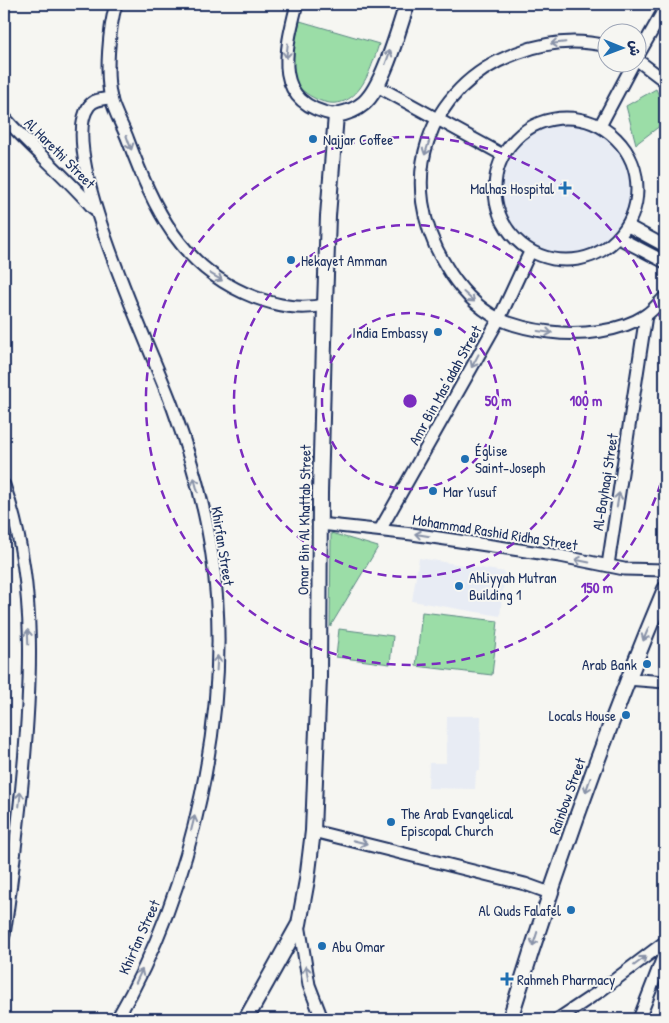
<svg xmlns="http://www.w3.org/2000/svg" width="669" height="1023" font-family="'Patrick Hand','Playpen Sans Arabic',sans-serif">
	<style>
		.built { fill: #e8ecf4 }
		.green { fill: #9bdda7; stroke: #5b8682 }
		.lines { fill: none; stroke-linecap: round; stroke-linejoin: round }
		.minor-casing { stroke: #1b2f5e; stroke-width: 15 }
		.tertiary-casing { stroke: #1b2f5e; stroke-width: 18 }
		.minor { stroke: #f6f6f2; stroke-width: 11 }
		.tertiary { stroke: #f6f6f2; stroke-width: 14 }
		.oneway { stroke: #8892a8 }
		.ring { fill: none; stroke: #7b2cbf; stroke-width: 2.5; stroke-dasharray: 9 6 }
		.poi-dot { fill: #1f6fb2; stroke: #f6f6f2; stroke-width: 2 }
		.labels { text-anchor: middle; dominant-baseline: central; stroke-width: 4; stroke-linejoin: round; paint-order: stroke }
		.poi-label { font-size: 15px; fill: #1b2f5e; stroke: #f6f6f2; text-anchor: start }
		.street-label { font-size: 15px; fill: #1b2f5e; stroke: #f6f6f2 }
		.centre { fill: #7b2cbf; stroke: #f6f6f2; stroke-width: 2.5 }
		.ring-label { font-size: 15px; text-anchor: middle; font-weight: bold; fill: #7b2cbf; stroke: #f6f6f2; stroke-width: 4; stroke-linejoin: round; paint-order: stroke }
	</style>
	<rect width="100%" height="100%" fill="#f6f6f2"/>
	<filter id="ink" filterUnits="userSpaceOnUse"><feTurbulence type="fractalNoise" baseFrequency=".02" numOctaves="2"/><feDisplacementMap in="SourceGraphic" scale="10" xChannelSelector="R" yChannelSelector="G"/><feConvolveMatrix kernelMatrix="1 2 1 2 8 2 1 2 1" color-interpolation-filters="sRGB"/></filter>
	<g filter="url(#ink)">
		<g class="built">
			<circle cx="565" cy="188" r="68"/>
			<polygon points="419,558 505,572 500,616 412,601"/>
			<polygon points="447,716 481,716 480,771 476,771 475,789 428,788 429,763 446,763"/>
		</g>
		<g class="green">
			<path d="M300,21L379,44C370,73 356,117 316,99C308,95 297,88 294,79C289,62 296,37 300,21Z"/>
			<polygon points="656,89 665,109 665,122 636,144 626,106"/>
			<polygon points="331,533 378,547 330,627"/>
			<polygon points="422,612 498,621 492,675 416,666"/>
			<polygon points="339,629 393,636 390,664 336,657"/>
		</g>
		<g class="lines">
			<defs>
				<g id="minor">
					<path d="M116,4C109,28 105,74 111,98C114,112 123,126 128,140C154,209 181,269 254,297C278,306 299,310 325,305"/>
					<path d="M297,4C285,51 271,104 336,115"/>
					<path d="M606,46C577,39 546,42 517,53C425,87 395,183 446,266C458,287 477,308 499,319C515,326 533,330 550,332C580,336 620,332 646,315C653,310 659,303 665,297"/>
					<polyline points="636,59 665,8"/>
					<polyline points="636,59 665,81"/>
					<polyline points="377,86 503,155"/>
					<path d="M111,98C103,99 94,99 89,106C55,151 154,354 173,408C190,455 205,505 212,555C234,705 193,889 117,1019"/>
					<path d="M4,117C32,149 65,175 93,208"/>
					<circle cx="566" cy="189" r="71"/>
					<polyline points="600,126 634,62"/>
					<polyline points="628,226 665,246"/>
					<polyline points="619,238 665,262"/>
					<path d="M4,485C39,583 31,693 21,795C16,841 11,888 4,935"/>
					<polyline points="320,524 412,534 560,556 624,569 665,570"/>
					<polyline points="380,530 499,319 530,252"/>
					<polyline points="608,565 646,315"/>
					<polyline points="627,679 665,682"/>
					<polyline points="313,831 525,884 550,893"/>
					<polyline points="299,924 309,985 322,1019"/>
					<polyline points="558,1019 600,991 665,942"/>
					<polyline points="639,1019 665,952"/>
				</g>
				<g id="tertiary">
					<path d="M246,1019L299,924L307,880L313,831L319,678L320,493L325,305L328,216L336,115C347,113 356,110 364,103C383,87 399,28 407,4"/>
					<path d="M510,1019C555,873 606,729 665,589"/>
				</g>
			</defs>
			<use href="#minor" class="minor-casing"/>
			<use href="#tertiary" class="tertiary-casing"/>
			<use href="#minor" class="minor"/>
			<use href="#tertiary" class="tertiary"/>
		</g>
		<defs><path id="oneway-shaft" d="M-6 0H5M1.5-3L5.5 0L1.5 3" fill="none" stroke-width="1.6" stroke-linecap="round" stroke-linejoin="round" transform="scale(1.25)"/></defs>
		<g class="oneway">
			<use href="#oneway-shaft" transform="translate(558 43) rotate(174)"/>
			<use href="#oneway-shaft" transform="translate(287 51) rotate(96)"/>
			<use href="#oneway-shaft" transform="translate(388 57) rotate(-70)"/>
			<use href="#oneway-shaft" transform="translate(129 143) rotate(70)"/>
			<use href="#oneway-shaft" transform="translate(427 148) rotate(108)"/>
			<use href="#oneway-shaft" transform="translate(216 277) rotate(31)"/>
			<use href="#oneway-shaft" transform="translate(469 297) rotate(42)"/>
			<use href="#oneway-shaft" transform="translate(545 332) rotate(8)"/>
			<use href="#oneway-shaft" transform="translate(475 361) rotate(118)"/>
			<use href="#oneway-shaft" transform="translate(196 485) rotate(-105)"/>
			<use href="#oneway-shaft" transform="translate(618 500) rotate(-81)"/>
			<use href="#oneway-shaft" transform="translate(422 535) rotate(-171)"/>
			<use href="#oneway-shaft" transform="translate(582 561) rotate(-169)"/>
			<use href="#oneway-shaft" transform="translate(646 634) rotate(113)"/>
			<use href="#oneway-shaft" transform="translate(28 637) rotate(-92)"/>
			<use href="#oneway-shaft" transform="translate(217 663) rotate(-87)"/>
			<use href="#oneway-shaft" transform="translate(588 785) rotate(109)"/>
			<use href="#oneway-shaft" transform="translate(20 799) rotate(-84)"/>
			<use href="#oneway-shaft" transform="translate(193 823) rotate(-76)"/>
			<use href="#oneway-shaft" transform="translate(360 842) rotate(14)"/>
			<use href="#oneway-shaft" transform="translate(535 939) rotate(108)"/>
			<use href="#oneway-shaft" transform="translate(640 961) rotate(-37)"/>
			<use href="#oneway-shaft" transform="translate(307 973) rotate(-100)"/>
			<use href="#oneway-shaft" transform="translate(139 976) rotate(-65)"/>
		</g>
	</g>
	<g class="ring">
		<circle cx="410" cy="401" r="88"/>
		<circle cx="410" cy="401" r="176"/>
		<path d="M665 469A264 264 0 1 1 665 333"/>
	</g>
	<g class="poi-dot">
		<circle cx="313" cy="139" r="5"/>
		<path d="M562.5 180.5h5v5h5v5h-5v5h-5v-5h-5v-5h5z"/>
		<circle cx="291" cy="260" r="5"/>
		<circle cx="438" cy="332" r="5"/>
		<circle cx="465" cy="459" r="5"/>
		<circle cx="433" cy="491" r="5"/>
		<circle cx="459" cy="586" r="5"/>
		<circle cx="647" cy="664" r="5"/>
		<circle cx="626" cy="715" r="5"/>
		<circle cx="391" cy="822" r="5"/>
		<circle cx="571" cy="910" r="5"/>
		<circle cx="322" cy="946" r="5"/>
		<path d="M504.5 971.5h5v5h5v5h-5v5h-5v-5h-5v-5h5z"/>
	</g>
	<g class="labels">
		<g class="poi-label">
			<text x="323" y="139">Najjar Coffee</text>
			<text x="554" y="188" text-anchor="end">Malhas Hospital</text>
			<text x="301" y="260">Hekayet Amman</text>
			<text x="428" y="332" text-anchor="end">India Embassy</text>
			<text x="475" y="450">Église<tspan x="475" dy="17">Saint-Joseph</tspan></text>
			<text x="443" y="491">Mar Yusuf</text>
			<text x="469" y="577">Ahliyyah Mutran<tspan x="469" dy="17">Building 1</tspan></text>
			<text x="637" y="664" text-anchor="end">Arab Bank</text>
			<text x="616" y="715" text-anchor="end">Locals House</text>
			<text x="401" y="813">The Arab Evangelical<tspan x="401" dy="17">Episcopal Church</tspan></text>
			<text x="561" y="910" text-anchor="end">Al Quds Falafel</text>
			<text x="332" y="946">Abu Omar</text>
			<text x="517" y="979">Rahmeh Pharmacy</text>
		</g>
		<g class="street-label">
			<text transform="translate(60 153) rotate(45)">Al Harethi Street</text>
			<text transform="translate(445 385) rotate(-61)">Amr Bin Masʻadah Street</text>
			<text transform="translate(605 482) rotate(-81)">Al-Bayhaqi Street</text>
			<text transform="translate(304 520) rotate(-89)">Omar Bin Al Khattab Street</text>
			<text transform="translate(495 532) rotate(9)">Mohammad Rashid Ridha Street</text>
			<text transform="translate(223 546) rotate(81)">Khirfan Street</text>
			<text transform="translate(567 796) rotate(-70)">Rainbow Street</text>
			<text transform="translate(139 937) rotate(-66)">Khirfan Street</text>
		</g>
	</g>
	<circle cx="410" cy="401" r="8" class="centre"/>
	<g class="ring-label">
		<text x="498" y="406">50 m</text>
		<text x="586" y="406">100 m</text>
		<text x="597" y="593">150 m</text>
	</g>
	<rect width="669" height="1023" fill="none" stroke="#f6f6f2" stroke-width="20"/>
	<rect x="10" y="10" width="649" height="1003" fill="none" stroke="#1b2f5e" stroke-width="2" filter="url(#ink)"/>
	<g transform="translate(622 48) rotate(91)"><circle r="24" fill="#f6f6f2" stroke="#9ea6b7"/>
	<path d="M0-4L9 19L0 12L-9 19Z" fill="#1f6fb2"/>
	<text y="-8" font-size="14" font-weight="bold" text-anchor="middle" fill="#1b2f5e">ش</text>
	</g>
</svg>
